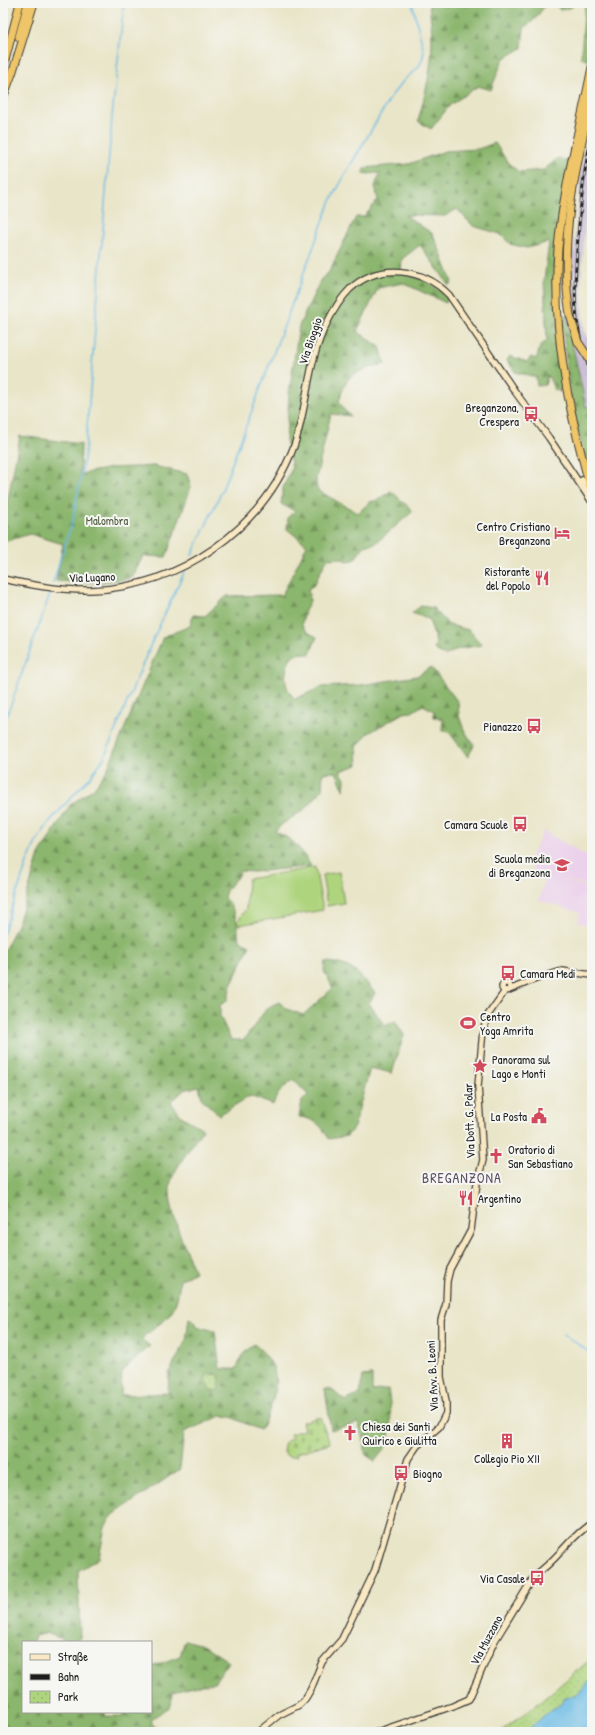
<svg xmlns="http://www.w3.org/2000/svg" width="595" height="1735" font-family="'Patrick Hand',sans-serif">
	<style>
		.built { fill: #ebd1eb }
		.railway { fill: #cbbfd5 }
		.forest { fill: url(#forest-firs); stroke: #546944 }
		.cemetery { fill: url(#cemetery-stones); stroke: #66784d }
		.park { fill: url(#park-dots); stroke: #66784d }
		.garden { fill: #afd47e; stroke: #66784d }
		.water { fill: #69bae4; stroke: #426b80 }
		.lines { fill: none; stroke-linecap: round; stroke-linejoin: round }
		.stream { stroke: #69bae4; stroke-width: 1.5 }
		.secondary-casing { stroke: #3b3a36; stroke-width: 8 }
		.highway-casing { stroke: #3b3a36; stroke-width: 9 }
		.secondary { stroke: #f8e8c3; stroke-width: 5.5 }
		.highway { stroke: #eec569; stroke-width: 7 }
		.rail-casing { stroke: #1c1c1c; stroke-width: 3 }
		.rail { stroke: #f6f6f2; stroke-width: 1.5; stroke-dasharray: 4.5; stroke-linecap: butt }
		.highway-bridge-casing { stroke: #3b3a36; stroke-width: 9; stroke-linecap: butt }
		.highway-bridge { stroke: #eec569; stroke-width: 7 }
		.labels { text-anchor: middle; dominant-baseline: central; stroke-width: 4; stroke-linejoin: round; paint-order: stroke }
		.street-label { font-size: 12px; fill: #1c1c1c; stroke: #f6f6f2 }
		.poi-label { font-size: 12px; fill: #1c1c1c; stroke: #f6f6f2; text-anchor: end }
		.park-label { font-size: 12px; fill: #4f5c3e; stroke: #f6f6f2 }
		.quarter-label { font-size: 14px; letter-spacing: 1px; fill: #5c5065; stroke: #f6f6f2 }
	</style>
	<defs>
		<pattern id="forest-firs" width="22" height="20" patternUnits="userSpaceOnUse"><rect width="22" height="20" fill="#8bb66d"/><path d="M5 1l3.5 6h-7zM16 11l3.5 6h-7z" fill="#719359"/></pattern>
		<pattern id="cemetery-stones" width="16" height="16" patternUnits="userSpaceOnUse"><rect width="16" height="16" fill="#afd47e"/><path d="M2 7V4a2 2 0 0 1 4 0v3zM10 15v-3a2 2 0 0 1 4 0v3z" fill="#96b56c"/></pattern>
		<pattern id="park-dots" width="8" height="8" patternUnits="userSpaceOnUse"><rect width="8" height="8" fill="#afd47e"/><path d="M2 2h.1M6 6h.1" fill="none" stroke="#96b56c" stroke-width="1.8" stroke-linecap="round"/></pattern>
	</defs>
	<rect width="100%" height="100%" fill="#f6f6f2"/>
	<filter id="ink" filterUnits="userSpaceOnUse"><feTurbulence type="fractalNoise" baseFrequency=".025" numOctaves="2"/><feDisplacementMap in="SourceGraphic" scale="8" xChannelSelector="R" yChannelSelector="G"/><feConvolveMatrix kernelMatrix="1 2 1 2 8 2 1 2 1" color-interpolation-filters="sRGB"/></filter>
	<filter id="wash" filterUnits="userSpaceOnUse"><feTurbulence type="fractalNoise" baseFrequency=".012" numOctaves="4" result="noise"/><feDisplacementMap in="SourceGraphic" scale="16" xChannelSelector="R" yChannelSelector="G"/><feGaussianBlur stdDeviation="0.9" result="paint"/><feColorMatrix in="noise" values="0 0 0 0 0 0 0 0 0 0 0 0 0 0 0 0 0 1.4 0 .05"/><feComposite in="paint" operator="in"/></filter>
	<g filter="url(#wash)">
		<rect width="100%" height="100%" fill="#e9e5c8"/>
		<polygon class="built" points="544,831 592,859 592,887 560,878 592,889 592,926 578,922 580,913 539,900 546,874 533,871 530,858"/>
		<polygon class="railway" points="592,125 592,164 590,172 590,205 586,214 581,280 582,312 585,333 592,346 592,407 586,407 566,315 573,314 569,276 571,257 574,248 581,166"/>
		<g class="forest">
			<path d="M429,3H575L572,7L560,10L555,4H546L536,18L524,28L522,48L503,59L491,90L478,86L450,105L431,129L418,121C425,95 432,68 432,41C432,28 430,15 429,3Z"/>
			<polygon points="585,3 592,3 592,40 587,61 581,57"/>
			<path d="M495,143L508,163L519,172L544,170L558,158L569,162L556,243L563,389L558,391L554,389L548,375L545,385L537,386L536,377L515,372L507,360L510,356L527,362L531,357L536,359L541,345L547,341L544,281L549,242L527,248L510,244L500,234L473,226L457,209L445,216L405,215L433,234L452,282L449,285L420,245L402,259L401,273C422,278 432,283 448,298L446,303L403,283L378,288L357,331L380,347L385,364C372,367 350,371 344,386C342,391 341,396 339,401L344,410L351,416L331,414L316,478L317,490L358,513L370,502L377,500L391,491L413,511L376,543L364,546L354,560L347,561L340,558L327,559L314,585L308,589L310,601C305,609 303,616 302,626L309,633L317,637L310,654L300,653L291,657C284,672 282,686 295,699L321,687L361,685L417,676L431,667L458,702L459,716L464,730L474,745L468,757L449,732L442,729L443,719L434,717V711L423,705L412,712L403,713L367,734L357,747L358,765L340,771L345,779L344,790L336,772L323,773L322,790L305,809L281,825L275,832C293,838 302,850 311,866L254,872L240,871C236,883 226,884 224,898C237,910 237,924 239,940L250,945L231,985L227,1001L220,1005V1016L231,1040H244L267,1008L279,1002L287,1009L303,1015L333,988L324,971L325,962C351,963 360,974 375,993L369,1003L385,1026L395,1021L404,1035L392,1073L370,1068L354,1127L347,1136L329,1139C321,1125 316,1119 299,1117L302,1101L308,1095L294,1080C283,1087 277,1093 273,1105L250,1096L219,1115L202,1099L199,1086L184,1090L171,1102L181,1116L203,1129C195,1141 175,1168 171,1181C165,1203 186,1251 195,1272L180,1280C177,1307 174,1313 152,1330C148,1334 145,1334 142,1339L150,1346L122,1371L121,1395L168,1393L169,1373L186,1340L189,1318L195,1321L197,1326L215,1331L220,1369H236L244,1353L254,1344C260,1349 267,1356 271,1363C282,1381 270,1414 260,1430L231,1417L221,1416L184,1432L180,1469L113,1515L105,1527L99,1558L78,1571L80,1638L73,1642H70L46,1633L35,1636L33,1642H23V1712H105V1716H123L126,1712H151V1667L180,1656L185,1640L205,1646L229,1662L215,1682L172,1692L171,1706L154,1717L151,1722L159,1732H3V953L19,921L39,855L70,805L94,788L107,770L163,637L190,626L193,615L205,616L227,596L282,595L307,545L287,529L288,517L295,511L281,504L283,488L292,468L286,440L289,394L299,326L321,279L329,272L356,217H364L378,200L375,186L380,173L364,174V168L409,164L445,151L478,149Z"/>
			<path d="M563,315H566L586,407H592V479C574,427 564,370 563,315Z"/>
			<polygon points="20,436 81,444 80,474 111,468 154,466 187,474 191,487 166,557 143,556 132,578 98,583 56,581 63,544 30,534 3,542 3,509 6,509"/>
			<polygon points="421,606 433,608 449,625 469,630 482,645 458,649 445,656 434,649 436,643 429,619 412,613"/>
			<path d="M372,1375V1391L388,1389C391,1406 393,1429 386,1446C383,1451 379,1456 375,1461L366,1455L363,1436L358,1423L331,1430L325,1389L332,1390L345,1401L360,1394L363,1376Z"/>
		</g>
		<path class="cemetery" d="M320,1417L330,1443L296,1453L297,1456L289,1457L285,1454C282,1447 284,1441 292,1438L290,1434L304,1430L302,1422Z"/>
		<g class="park">
			<polygon points="208,1374 220,1375 219,1390 210,1391 205,1379"/>
			<polygon points="592,1658 592,1732 500,1732 546,1697"/>
		</g>
		<g class="garden">
			<polygon points="315,867 323,910 239,925 237,922 246,909 248,879"/>
			<polygon points="339,872 344,903 327,906 322,875"/>
		</g>
		<path class="water" d="M592,1679V1732H526L548,1712L562,1703L565,1697C577,1698 584,1687 592,1679Z"/>
		<g class="lines">
			<g class="stream">
				<polyline points="192,555 221,493 330,203 346,173 392,95 405,79 418,68 422,60 424,52 412,3"/>
				<polyline points="53,583 73,519 85,453 112,117 124,3"/>
				<polyline points="3,727 50,594"/>
				<polyline points="3,934 27,863 36,842 50,821 91,776 104,758 151,644 185,570"/>
				<polyline points="563,1334 592,1354"/>
			</g>
		</g>
	</g>
	<g filter="url(#ink)">
		<g class="lines">
			<defs>
				<g id="secondary">
					<polyline points="582,480 592,494"/>
					<path d="M3,579C32,585 61,591 91,590C180,587 263,529 294,446C308,406 307,361 327,323C333,311 340,299 350,289C379,262 423,268 449,295L516,393L549,438L592,502"/>
					<circle cx="506" cy="987" r="4"/>
					<polyline points="509,990 541,977 562,971 592,975"/>
					<polyline points="258,1732 279,1715 299,1705 305,1699 311,1689 322,1662 342,1639 375,1570 408,1459 417,1446 439,1427 446,1413 446,1401 441,1377 441,1320 446,1304 447,1281 450,1269 471,1230 477,1183 483,1160 478,1086 483,1030 488,1015 505,991"/>
					<path d="M377,1732L453,1706L469,1699L494,1642L535,1575C557,1561 569,1537 592,1523"/>
				</g>
				<g id="highway">
					<polyline points="19,37 28,3"/>
					<polyline points="3,68 20,3"/>
					<polyline points="3,98 13,71 34,3"/>
					<path d="M570,315C558,241 576,167 592,95"/>
					<path d="M590,486C568,409 552,330 558,249C563,188 580,128 592,67"/>
				</g>
			</defs>
			<use href="#secondary" class="secondary-casing"/>
			<use href="#highway" class="highway-casing"/>
			<use href="#secondary" class="secondary"/>
			<use href="#highway" class="highway"/>
			<defs>
				<path id="rail" d="M592,137C584,166 582,195 579,225C574,281 570,323 592,376"/>
			</defs>
			<use href="#rail" class="rail-casing"/>
			<use href="#rail" class="rail"/>
			<defs>
				<polyline id="highway-bridge" points="570,315 578,342 592,363"/>
			</defs>
			<use href="#highway-bridge" class="highway-bridge-casing"/>
			<use href="#highway-bridge" class="highway-bridge"/>
		</g>
	</g>
	<defs>
		<symbol id="bus-bare" viewBox="-9 -9 18 18"><path d="M-5-6H5V4H4V6H2V4H-2V6H-4V4H-5ZM-3.5-4V0h7V-4ZM-3.5 1.2v1.5H-2V1.2ZM2 1.2v1.5H3.5V1.2Z" fill="#d1495b" stroke="#f6f6f2" stroke-width="2.5" paint-order="stroke"/></symbol>
		<symbol id="hotel-bare" viewBox="-9 -9 18 18"><path d="M-6-4.5h1.5V1H6V5H4.5V3h-9V5H-6ZM-4 0a1.8 1.8 0 1 1 3.6 0ZM.5 0V-2.5h3Q6-2.5 6 0Z" fill="#d1495b" stroke="#f6f6f2" stroke-width="2.5" paint-order="stroke"/></symbol>
		<symbol id="restaurant-bare" viewBox="-9 -9 18 18"><path d="M-5-6h1v4h1v-4h1v4h1v-4h1v5L-1.5 .5V6h-2V.5L-5-1ZM5-6V6H3V1.5H1.5Q1.5-4 5-6Z" fill="#d1495b" stroke="#f6f6f2" stroke-width="2.5" paint-order="stroke"/></symbol>
		<symbol id="school-bare" viewBox="-9 -9 18 18"><path d="M0-5L7-2L0 1L-7-2ZM-4 1L0 2.5L4 1V4Q0 6-4 4Z" fill="#d1495b" stroke="#f6f6f2" stroke-width="2.5" paint-order="stroke"/></symbol>
		<symbol id="stadium-bare" viewBox="-9 -9 18 18"><path d="M0-5a6.5 5 0 1 0 0 10a6.5 5 0 1 0 0-10ZM-3.5-1.8h7v3.6h-7Z" fill="#d1495b" stroke="#f6f6f2" stroke-width="2.5" paint-order="stroke"/></symbol>
		<symbol id="sight-bare" viewBox="-9 -9 18 18"><path d="M0-6L1.8-2.2L6-1.7L2.9 1.2L3.7 5.4L0 3.3L-3.7 5.4L-2.9 1.2L-6-1.7L-1.8-2.2Z" fill="#d1495b" stroke="#f6f6f2" stroke-width="2.5" paint-order="stroke"/></symbol>
		<symbol id="civic-bare" viewBox="-9 -9 18 18"><path d="M-.6-6.5H3V-4.5H.6V-3L4-1V1h2V6H-6V1h2V-1L-.6-3ZM-1.2 2.5V6h2.4V2.5Z" fill="#d1495b" stroke="#f6f6f2" stroke-width="2.5" paint-order="stroke"/></symbol>
		<symbol id="church-bare" viewBox="-9 -9 18 18"><path d="M-1.2-6h2.4v3.5h3.3v2.4h-3.3V6h-2.4V-.1h-3.3v-2.4h3.3Z" fill="#d1495b" stroke="#f6f6f2" stroke-width="2.5" paint-order="stroke"/></symbol>
		<symbol id="building-bare" viewBox="-9 -9 18 18"><path d="M-4-6H4V6H1V3H-1V6H-4ZM-2.5-4.3h1.7v1.8h-1.7ZM.8-4.3h1.7v1.8H.8ZM-2.5-1h1.7V.8h-1.7ZM.8-1h1.7V.8H.8Z" fill="#d1495b" stroke="#f6f6f2" stroke-width="2.5" paint-order="stroke"/></symbol>
	</defs>
	<g fill-rule="evenodd">
		<use href="#bus-bare" x="520" y="403" width="22" height="22"/>
		<use href="#hotel-bare" x="551" y="522" width="22" height="22"/>
		<use href="#restaurant-bare" x="531" y="567" width="22" height="22"/>
		<use href="#bus-bare" x="523" y="715" width="22" height="22"/>
		<use href="#bus-bare" x="509" y="813" width="22" height="22"/>
		<use href="#school-bare" x="551" y="854" width="22" height="22"/>
		<use href="#bus-bare" x="497" y="962" width="22" height="22"/>
		<use href="#stadium-bare" x="457" y="1012" width="22" height="22"/>
		<use href="#sight-bare" x="469" y="1055" width="22" height="22"/>
		<use href="#civic-bare" x="528" y="1105" width="22" height="22"/>
		<use href="#church-bare" x="485" y="1145" width="22" height="22"/>
		<use href="#restaurant-bare" x="455" y="1187" width="22" height="22"/>
		<use href="#church-bare" x="339" y="1422" width="22" height="22"/>
		<use href="#building-bare" x="496" y="1430" width="22" height="22"/>
		<use href="#bus-bare" x="390" y="1462" width="22" height="22"/>
		<use href="#bus-bare" x="526" y="1567" width="22" height="22"/>
	</g>
	<g class="labels">
		<g class="street-label">
			<text transform="translate(310 341) rotate(-71)">Via Bioggio</text>
			<text transform="translate(92 577) rotate(-2)">Via Lugano</text>
			<text transform="translate(469 1121) rotate(-92)">Via Dott. G. Polar</text>
			<text transform="translate(432 1376) rotate(-93)">Via Avv. B. Leoni</text>
			<text transform="translate(486 1640) rotate(-62)">Via Muzzano</text>
		</g>
		<g class="poi-label">
			<text x="519" y="407">Breganzona,<tspan x="519" dy="14">Crespera</tspan></text>
			<text x="550" y="526">Centro Cristiano<tspan x="550" dy="14">Breganzona</tspan></text>
			<text x="530" y="571">Ristorante<tspan x="530" dy="14">del Popolo</tspan></text>
			<text x="522" y="726">Pianazzo</text>
			<text x="508" y="824">Camara Scuole</text>
			<text x="550" y="858">Scuola media<tspan x="550" dy="14">di Breganzona</tspan></text>
			<text x="520" y="973" text-anchor="start">Camara Medi</text>
			<text x="480" y="1016" text-anchor="start">Centro<tspan x="480" dy="14">Yoga Amrita</tspan></text>
			<text x="492" y="1059" text-anchor="start">Panorama sul<tspan x="492" dy="14">Lago e Monti</tspan></text>
			<text x="527" y="1116">La Posta</text>
			<text x="508" y="1149" text-anchor="start">Oratorio di<tspan x="508" dy="14">San Sebastiano</tspan></text>
			<text x="478" y="1198" text-anchor="start">Argentino</text>
			<text x="362" y="1426" text-anchor="start">Chiesa dei Santi<tspan x="362" dy="14">Quirico e Giulitta</tspan></text>
			<text x="507" y="1458" text-anchor="middle">Collegio Pio XII</text>
			<text x="413" y="1473" text-anchor="start">Biogno</text>
			<text x="525" y="1578">Via Casale</text>
		</g>
		<g class="park-label">
			<text x="107" y="520">Malombra</text>
		</g>
		<g class="quarter-label">
			<text x="462" y="1177">BREGANZONA</text>
		</g>
	</g>
	<rect width="595" height="1735" fill="none" stroke="#f6f6f2" stroke-width="16"/>
	<rect x="22" y="1641" width="130" height="72" fill="#f6f6f2" stroke="#9f9f9c"/>
	<rect x="30" y="1654" width="20" height="6" fill="#f8e8c3" stroke="#9f9f9c"/>
	<text x="58" y="1661" font-size="12" fill="#1c1c1c">Straße</text>
	<rect x="30" y="1674" width="20" height="6" fill="#1c1c1c" stroke="#9f9f9c"/>
	<text x="58" y="1681" font-size="12" fill="#1c1c1c">Bahn</text>
	<rect x="30" y="1691" width="20" height="12" fill="url(#park-dots)" stroke="#9f9f9c"/>
	<text x="58" y="1701" font-size="12" fill="#1c1c1c">Park</text>
</svg>
